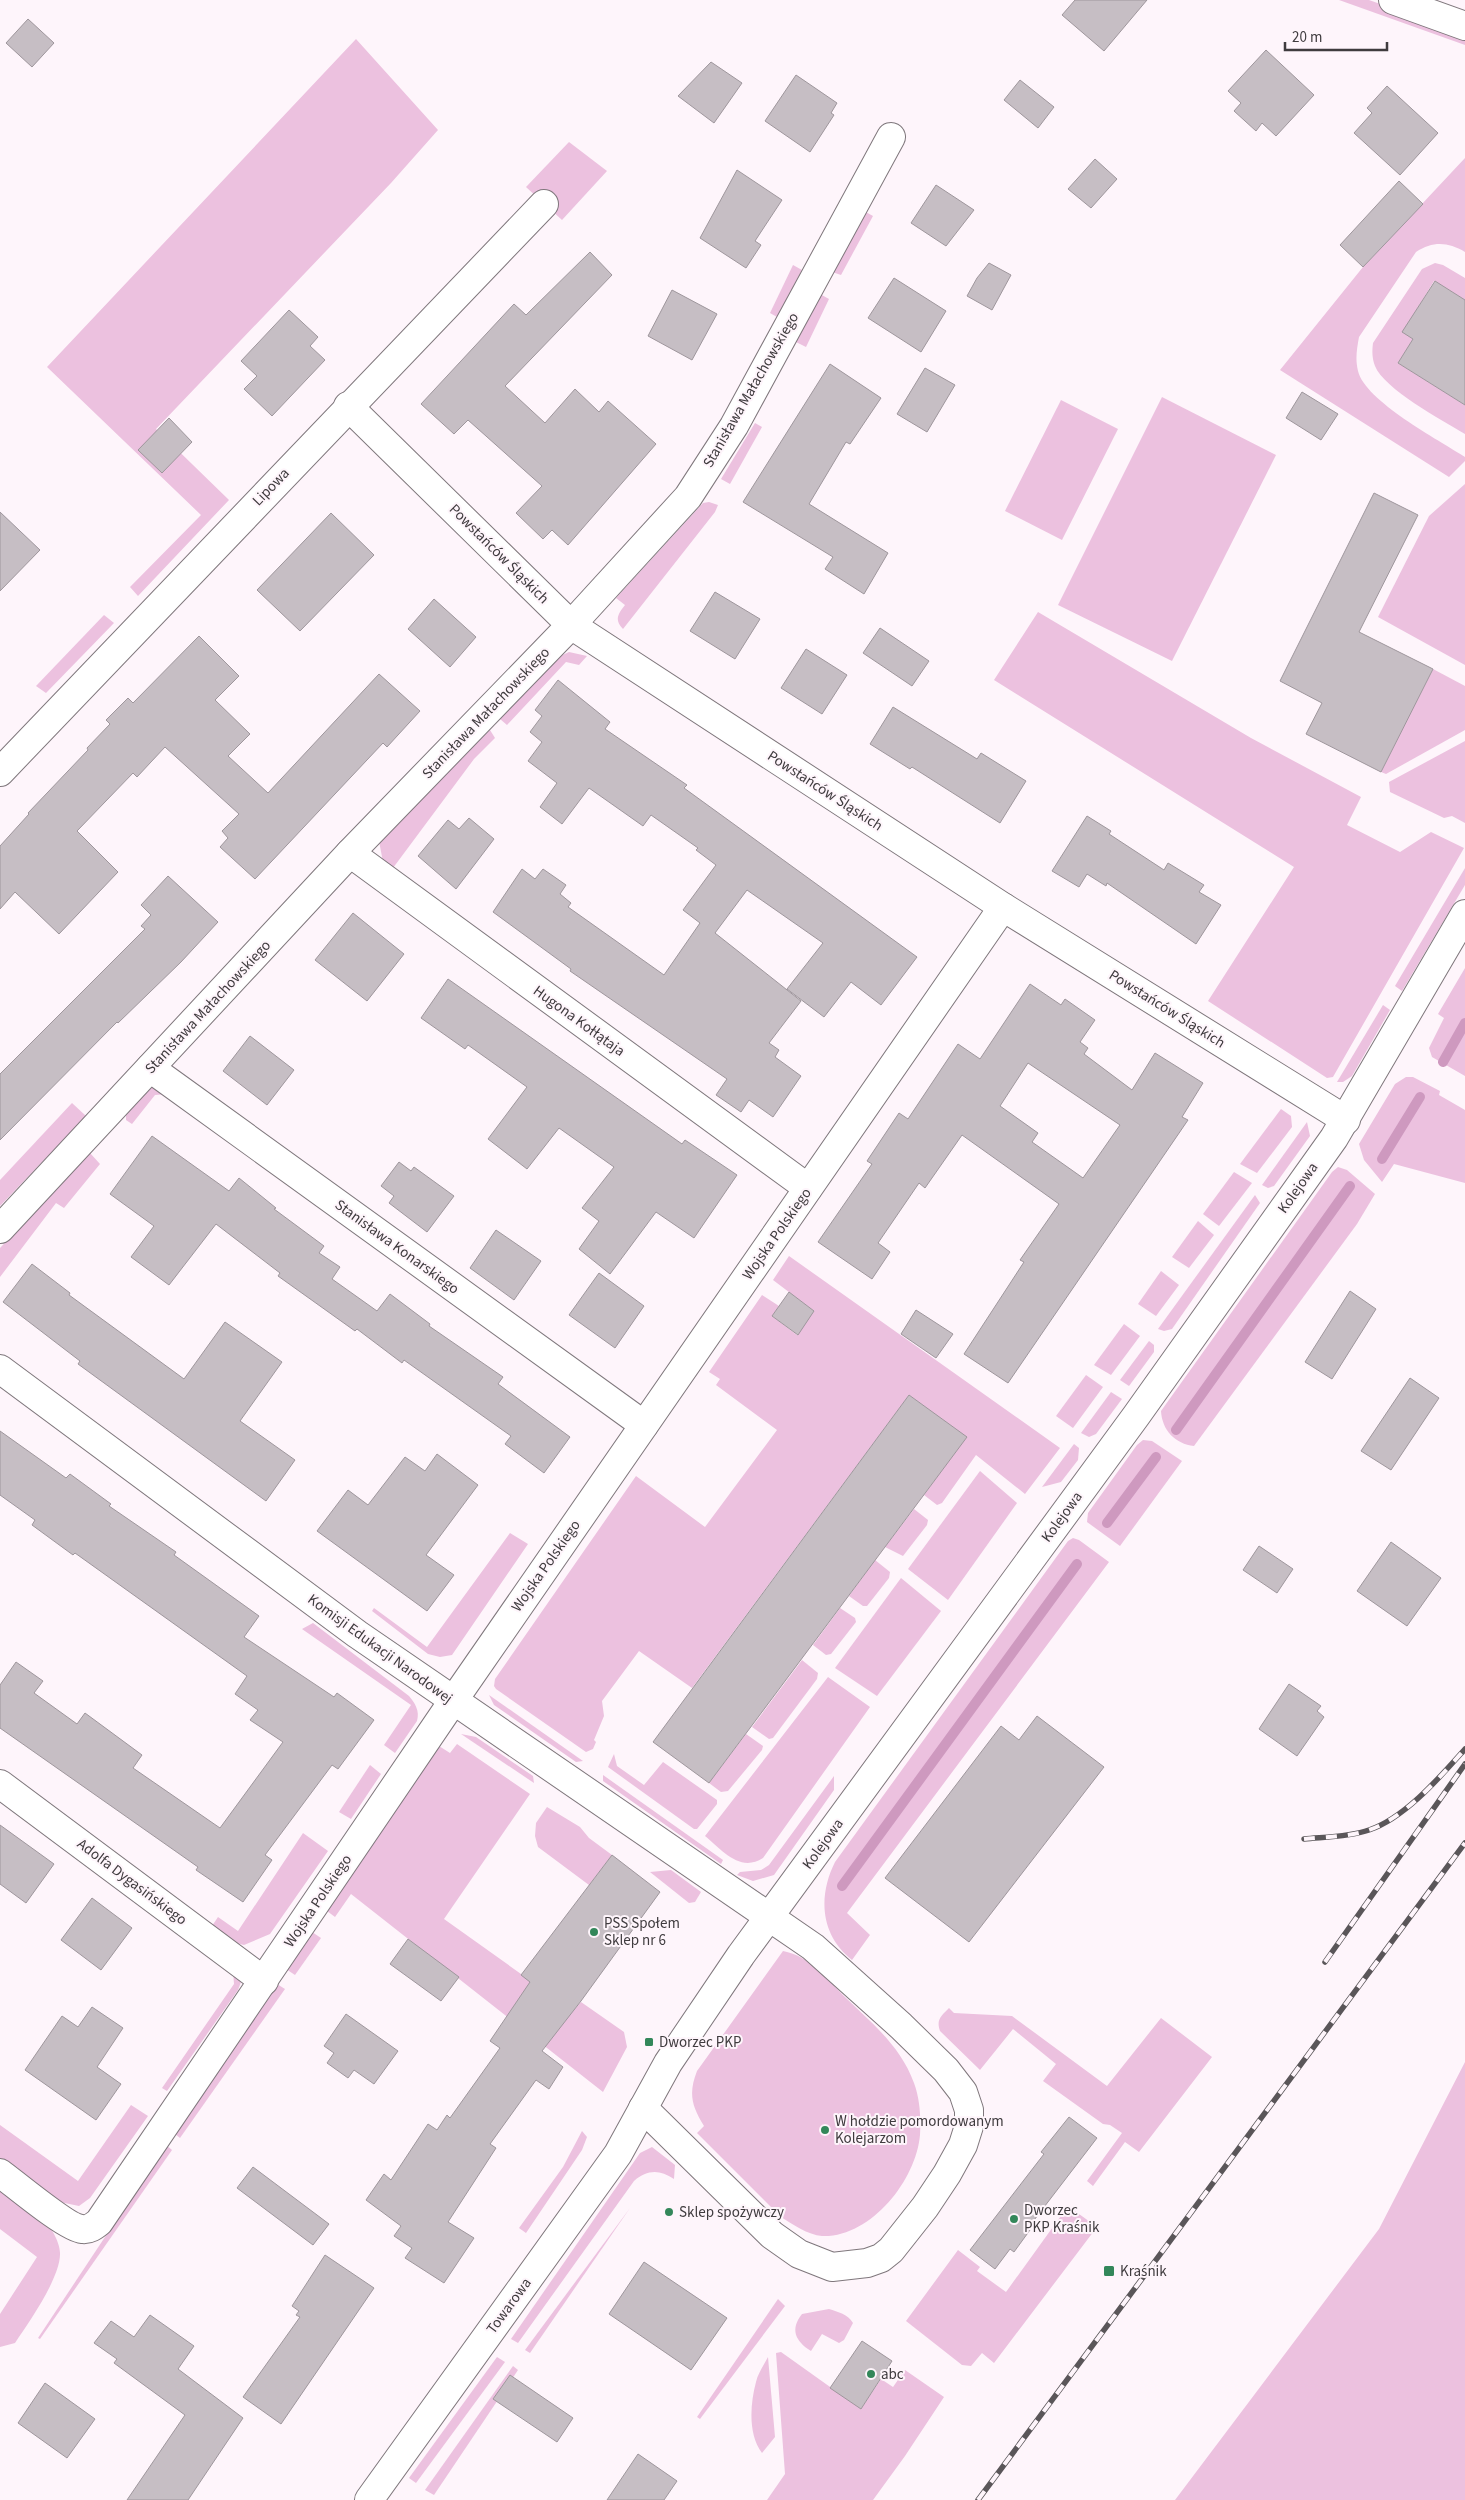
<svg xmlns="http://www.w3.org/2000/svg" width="1465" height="2500" font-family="'Source Sans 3',sans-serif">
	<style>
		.green { fill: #ecc1df }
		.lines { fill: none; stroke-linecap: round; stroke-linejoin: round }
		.stream { stroke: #ce99bf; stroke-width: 10 }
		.building { fill: #c6bec4; stroke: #9e969c; fill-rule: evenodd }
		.minor-casing { stroke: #7f777c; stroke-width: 30 }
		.minor { stroke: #fff; stroke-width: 28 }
		.rail-casing { stroke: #5a5659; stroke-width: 5.5 }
		.rail { stroke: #fef5fb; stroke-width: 4; stroke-dasharray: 11; stroke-linecap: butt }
		.poi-dot { fill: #33875a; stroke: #fef5fb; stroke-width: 2 }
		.labels { text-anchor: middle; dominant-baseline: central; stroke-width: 4; stroke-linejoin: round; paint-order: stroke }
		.street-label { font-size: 15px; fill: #3f3b3e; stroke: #fef5fb }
		.poi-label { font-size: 15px; fill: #3f3b3e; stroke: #fef5fb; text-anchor: start }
	</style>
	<rect width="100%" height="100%" fill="#fef5fb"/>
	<g class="green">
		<polygon points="1339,0 1369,0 1465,34 1465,45"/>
		<polygon points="356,39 438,130 391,183 156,429 229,500 138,596 130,587 201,515 47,367"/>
		<polygon points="569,142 607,171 562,220 526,187"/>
		<path d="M1465,158V252C1448,242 1433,241 1416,252L1359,337C1357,348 1355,359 1358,371C1365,401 1439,440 1465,457V461L1449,477L1280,370L1363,267Z"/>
		<polygon points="864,211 873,216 841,275 832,272"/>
		<path d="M1435,263L1443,265L1465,278V300L1434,281L1403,332L1413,339L1398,363L1465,405V434C1442,420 1384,389 1375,366C1372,358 1372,351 1373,343L1422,269Z"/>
		<polygon points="793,265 802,270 777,317 770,313"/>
		<polygon points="820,294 829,299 806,347 796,342"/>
		<polygon points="1162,397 1276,455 1172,661 1058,605"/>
		<polygon points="1061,400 1118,429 1062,540 1005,511"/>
		<polygon points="755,423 762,427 730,484 721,479"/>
		<polygon points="1465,484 1465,665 1378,617 1429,516"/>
		<path d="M709,502L718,505L715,512L623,629C614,620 618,614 625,605L616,598L703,503Z"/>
		<polygon points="1038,612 1251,738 1361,797 1347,825 1400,852 1431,832 1464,848 1333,1077 1327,1078 1208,1001 1294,867 994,680"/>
		<polygon points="104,615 114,623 46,693 36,686"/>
		<polygon points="569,652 587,656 579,665 566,662 507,725 500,719 558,657"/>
		<polygon points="1433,669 1465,686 1465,730 1386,774 1381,772"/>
		<polygon points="490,730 495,738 474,759 393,868 383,862 379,841 383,836"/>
		<polygon points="1465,741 1465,823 1452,816 1444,818 1390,792 1389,782"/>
		<polygon points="1465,868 1465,885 1402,991 1395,986"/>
		<polygon points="1465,968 1465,1076 1432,1057 1429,1048 1444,1018 1438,1014"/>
		<polygon points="1383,1005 1390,1010 1352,1076 1343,1082 1337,1082"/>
		<polygon points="1406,1077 1413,1077 1440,1091 1439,1095 1465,1110 1465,1183 1394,1164 1382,1182 1364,1160 1359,1144 1395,1084"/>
		<polygon points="156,1087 167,1094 155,1095 132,1124 126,1120 126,1115 151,1088"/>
		<polygon points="72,1103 86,1116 0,1206 0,1180"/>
		<polygon points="1281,1109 1291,1116 1292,1127 1257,1173 1240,1164"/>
		<polygon points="1307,1122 1310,1136 1274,1186 1268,1188 1262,1185"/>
		<polygon points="90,1153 100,1164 64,1208 56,1203 0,1277 0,1248"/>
		<path d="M1338,1167L1347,1170L1375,1194L1357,1224L1194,1446C1175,1444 1162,1430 1161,1411L1332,1172Z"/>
		<polygon points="1234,1172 1252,1183 1219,1226 1203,1214"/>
		<polygon points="1255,1195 1260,1203 1172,1329 1164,1331 1158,1329"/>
		<polygon points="1198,1221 1214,1235 1189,1268 1172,1257"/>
		<polygon points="789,1256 1060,1448 1025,1494 976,1455 942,1503 937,1505 924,1495 966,1437 909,1395 692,1688 639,1651 602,1701 604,1716 594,1740 596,1742 593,1749 586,1752 496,1689 494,1686 495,1679 636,1476 705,1527 777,1430 716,1385 720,1379 709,1372 762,1295 779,1306 772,1316 797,1335 814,1311 773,1280"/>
		<polygon points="1161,1271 1179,1285 1156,1316 1138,1304"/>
		<polygon points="1124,1324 1140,1336 1111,1375 1094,1365"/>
		<polygon points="1149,1341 1154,1345 1154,1352 1129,1386 1120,1380"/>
		<polygon points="1086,1375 1103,1387 1073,1428 1056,1416"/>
		<polygon points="1111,1392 1122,1399 1096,1434 1089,1437 1081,1433"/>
		<polygon points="1143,1440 1152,1441 1182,1461 1120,1546 1087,1522 1088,1513 1137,1445"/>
		<polygon points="1074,1444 1079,1448 1078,1460 1061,1482 1042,1487"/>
		<polygon points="980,1471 1017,1503 948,1600 908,1569"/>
		<polygon points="914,1509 928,1520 927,1525 903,1556 885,1547"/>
		<polygon points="510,1533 528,1544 452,1655 440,1657 428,1654 372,1611 374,1608 427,1647"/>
		<path d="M1073,1538L1079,1540L1109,1562L847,1913L870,1935L852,1960C820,1935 818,1896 835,1862L1068,1541Z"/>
		<polygon points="875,1560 890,1572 889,1578 867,1606 863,1606 849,1596"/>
		<polygon points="901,1578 941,1611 877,1696 835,1668"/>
		<polygon points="840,1608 855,1618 856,1622 831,1654 826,1655 813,1645"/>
		<path d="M313,1623L409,1696C415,1703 420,1711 417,1721L395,1753L384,1745L411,1705L302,1629Z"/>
		<polygon points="802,1660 818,1673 817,1679 773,1738 769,1739 752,1727"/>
		<path d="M828,1677L870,1707L763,1858C740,1873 722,1850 705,1836Z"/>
		<polygon points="489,1695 583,1761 576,1762 494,1705"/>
		<polygon points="461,1734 476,1737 533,1776 534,1783"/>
		<polygon points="746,1734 763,1746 762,1750 728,1791 721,1792 709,1783"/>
		<polygon points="457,1744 530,1794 444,1919 573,2011 581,2002 624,2032 627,2047 603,2092 351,1894 335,1917 327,1911 439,1746 450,1753"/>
		<polygon points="614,1754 617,1766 644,1785 663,1762 717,1800 717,1804 697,1829 694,1829 608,1767"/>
		<polygon points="370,1765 381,1774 351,1819 339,1812"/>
		<polygon points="603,1775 723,1860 721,1864 603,1781"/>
		<polygon points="834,1776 834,1790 774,1875 753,1881 737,1875 740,1872 761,1870 769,1865"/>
		<polygon points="547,1807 580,1827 589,1838 612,1855 589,1885 538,1847 535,1836 536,1823"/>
		<polygon points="303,1833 328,1851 270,1934 244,1945 236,1943 212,1926 218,1917 238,1931"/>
		<polygon points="671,1870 701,1892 695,1902 689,1903 650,1872"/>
		<polygon points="312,1932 321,1938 295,1975 286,1969"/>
		<path d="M783,1951C810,1956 827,1979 846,1998C873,2024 901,2047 914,2083C920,2099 921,2118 920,2135C916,2181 870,2238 822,2236C808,2235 792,2224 781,2217L697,2133L704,2126C692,2106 688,2094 697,2071Z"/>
		<polygon points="233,1970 240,1973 241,1982 238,1990 167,2091 162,2088 234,1984"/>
		<polygon points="277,1984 285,1989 180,2138 175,2134"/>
		<path d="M949,2008L954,2013L1012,2016L1107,2086L1161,2018L1212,2057L1139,2152L1125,2142L1093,2186L1087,2181L1122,2133L1110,2125L1103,2124L1043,2081L1056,2064L1013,2029L980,2070L940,2031C936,2020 941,2016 949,2008Z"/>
		<polygon points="1465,2062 1465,2500 1175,2500 1379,2229"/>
		<polygon points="131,2105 148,2116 90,2198 79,2206 55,2201 0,2160 0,2125 78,2181"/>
		<polygon points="582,2131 587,2137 582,2150 526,2233 519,2228 563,2167"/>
		<polygon points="166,2145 172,2150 40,2339 38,2338"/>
		<path d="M652,2147L675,2165L674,2179C659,2169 647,2170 634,2181L518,2343L511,2339L640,2153Z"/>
		<path d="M0,2185C12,2194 27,2202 38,2212C47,2221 60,2240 60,2253C61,2277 29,2322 15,2343L0,2347V2314L37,2257L0,2229Z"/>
		<polygon points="1068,2206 1097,2227 994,2363 982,2353 971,2366 962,2365 906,2321 958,2250 980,2267 977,2271 1006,2292"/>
		<polygon points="630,2208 530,2353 525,2350"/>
		<polygon points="778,2299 785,2306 700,2419 697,2417"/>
		<path d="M829,2309C838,2312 848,2314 853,2323L844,2340L839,2343L822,2334L811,2351C795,2341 790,2329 802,2314Z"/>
		<polygon points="781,2352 861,2409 881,2379 893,2387 905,2370 944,2397 905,2456 873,2500 767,2500 785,2474 776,2353"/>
		<polygon points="497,2357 505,2362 416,2483 409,2478"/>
		<path d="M768,2357L775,2437L762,2453C748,2435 750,2404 756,2382C758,2373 764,2365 768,2357Z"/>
		<polygon points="513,2366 518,2370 434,2495 425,2490"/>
	</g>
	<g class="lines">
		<g class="stream">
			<polyline points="1443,1062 1465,1023"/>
			<polyline points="1382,1159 1420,1097"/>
			<polyline points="1176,1430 1350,1186"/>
			<polyline points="1107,1523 1156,1457"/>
			<polyline points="842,1886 1077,1564"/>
		</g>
	</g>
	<g class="building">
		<polygon points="1075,0 1147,0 1104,51 1062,15"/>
		<polygon points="28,19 54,43 32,67 6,43"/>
		<polygon points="1266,50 1314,95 1276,136 1262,123 1256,131 1234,111 1241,103 1228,91"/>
		<polygon points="711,62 742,83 714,123 678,96"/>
		<polygon points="796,75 837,103 831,113 834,115 810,152 765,121"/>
		<polygon points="1020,80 1054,107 1038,128 1004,100"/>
		<polygon points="1387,86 1438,133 1400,175 1354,133 1372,113 1367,108"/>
		<polygon points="1095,159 1117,179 1091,208 1068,189"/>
		<polygon points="737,170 782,200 755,241 761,245 746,268 700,238"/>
		<polygon points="1399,181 1423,204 1363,267 1340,245"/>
		<polygon points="936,185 974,210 946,246 911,223"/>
		<polygon points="590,252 612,275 505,386 545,423 575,389 599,412 608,401 656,444 568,545 552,530 543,539 516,513 542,486 468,420 454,434 421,404 514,304 526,315"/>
		<polygon points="989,263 1011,275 992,310 967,296 977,278"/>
		<polygon points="894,278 946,311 921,352 868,318"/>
		<polygon points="1435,281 1465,300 1465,405 1398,363 1413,339 1402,332"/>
		<polygon points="672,290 717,314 692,360 648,336"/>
		<polygon points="289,310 318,337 310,346 325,360 272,416 244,389 257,376 241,361"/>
		<polygon points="830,364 881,398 850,444 846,442 809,504 888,553 864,594 825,569 833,557 743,502"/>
		<polygon points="925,368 955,385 927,432 897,414"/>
		<polygon points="1302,392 1338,414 1321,440 1286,418"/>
		<polygon points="169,418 192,442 162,473 138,450"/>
		<polygon points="1374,493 1418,515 1359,632 1433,669 1381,772 1306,734 1322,703 1280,681"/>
		<polygon points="0,512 40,550 0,591"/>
		<polygon points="331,513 374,555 300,631 257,590"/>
		<polygon points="715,592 760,619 735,659 690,631"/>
		<polygon points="434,599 476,637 450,667 408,629"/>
		<polygon points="880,628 929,661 912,686 863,653"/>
		<polygon points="199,636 239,676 215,700 250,734 228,756 268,793 379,674 420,711 387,747 383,743 255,879 220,847 228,838 222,831 239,814 165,747 137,777 133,773 77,831 118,872 59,934 15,892 0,909 0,846 29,814 28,813 88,750 87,748 110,724 106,720 128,698 133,703"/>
		<polygon points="806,649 847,675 822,714 781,688"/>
		<polygon points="558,680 610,722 605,729 687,785 684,788 917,957 881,1005 851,982 824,1017 787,989 823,943 747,890 715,933 801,1001 769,1043 779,1050 775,1057 801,1076 773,1117 749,1100 741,1112 716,1095 727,1079 570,971 571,969 493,912 522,869 535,879 543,869 566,885 560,894 571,903 568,907 664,975 700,923 683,910 716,865 696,850 698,848 651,815 643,826 589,788 562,824 540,807 557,783 528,761 542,742 530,732 542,716 535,710"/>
		<polygon points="893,707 977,759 981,753 1026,781 1000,823 912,767 910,769 870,744"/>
		<polygon points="1087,816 1111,831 1109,834 1164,870 1168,863 1204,885 1199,892 1221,905 1196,944 1107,883 1106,886 1087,874 1079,887 1052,871"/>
		<polygon points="469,818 494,839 456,889 418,856 448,820 459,829"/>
		<polygon points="168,876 218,922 181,962 118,1023 117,1022 0,1140 0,1074 145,929 141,926 151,915 141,905"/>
		<polygon points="353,913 404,954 367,1001 315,960"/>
		<polygon points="448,979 682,1144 685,1140 737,1175 694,1238 656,1212 610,1274 579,1249 599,1221 582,1208 614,1167 559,1128 527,1169 488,1139 527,1087 468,1045 465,1049 421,1018"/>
		<path d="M1030,984L1061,1005L1065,999L1095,1020L1080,1042L1088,1048L1084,1054L1132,1090L1155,1053L1203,1083L1182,1117L1188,1120L1008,1383L964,1354L1024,1262L1020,1260L1059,1204L962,1135L925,1188L919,1183L878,1243L890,1252L872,1279L818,1242L872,1164L867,1161L899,1113L908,1119L958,1044L980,1059ZM1028,1063L1120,1125L1083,1178L1032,1142L1038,1133L1000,1106Z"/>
		<polygon points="250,1036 294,1070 267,1105 223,1071"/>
		<polygon points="152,1136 229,1191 239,1178 276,1208 274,1209 324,1246 319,1253 340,1267 332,1279 377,1311 390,1294 430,1324 429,1326 503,1377 498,1384 570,1437 544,1473 505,1444 511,1436 404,1360 402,1363 357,1329 355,1331 278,1276 280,1273 216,1224 169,1285 131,1257 154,1226 110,1194"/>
		<polygon points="399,1162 411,1171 414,1167 454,1196 427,1232 389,1203 394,1196 381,1186"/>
		<polygon points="496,1230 541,1261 514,1300 470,1268"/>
		<polygon points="32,1264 70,1293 69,1295 184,1379 225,1322 282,1362 240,1421 295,1460 266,1501 78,1364 80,1361 3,1302"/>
		<polygon points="599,1273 644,1306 615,1348 569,1315"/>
		<polygon points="1350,1291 1376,1309 1332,1379 1305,1362"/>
		<polygon points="789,1292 814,1311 798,1335 772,1316"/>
		<polygon points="916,1310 953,1334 936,1358 901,1334"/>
		<polygon points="1410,1378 1439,1398 1391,1470 1361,1451"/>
		<polygon points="909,1395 967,1437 709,1783 653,1742"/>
		<polygon points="0,1431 66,1478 70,1474 111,1504 109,1506 176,1552 174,1555 259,1616 244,1637 334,1697 337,1693 374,1720 338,1769 332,1765 265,1855 272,1860 243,1902 196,1870 198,1867 0,1728 0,1685 16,1662 43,1681 34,1693 77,1724 85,1713 142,1755 133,1768 220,1828 283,1742 250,1720 258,1710 235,1694 247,1676 75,1553 73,1555 32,1525 35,1520 0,1495"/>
		<polygon points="437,1454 478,1485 426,1555 454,1575 427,1611 317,1531 348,1490 368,1505 405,1457 425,1471"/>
		<polygon points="1391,1542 1441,1578 1407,1626 1357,1591"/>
		<polygon points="1259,1546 1293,1569 1277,1593 1243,1570"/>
		<polygon points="1289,1684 1321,1706 1317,1711 1324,1717 1297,1756 1259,1729"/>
		<polygon points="1037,1716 1104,1767 969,1942 885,1878 1001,1726 1019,1740"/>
		<polygon points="0,1825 54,1864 26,1903 0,1884"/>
		<polygon points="612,1855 660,1892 581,2001 542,2051 563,2067 549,2089 536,2080 490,2144 496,2148 448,2222 474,2238 444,2283 405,2258 412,2248 394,2236 401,2226 366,2200 384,2174 391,2180 428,2124 437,2130 447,2115 450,2118 500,2048 490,2041 530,1982 521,1975"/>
		<polygon points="92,1898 132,1928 101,1970 61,1940"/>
		<polygon points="408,1939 459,1977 441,2001 390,1964"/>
		<polygon points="92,2007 123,2028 97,2067 121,2084 96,2120 25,2070 62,2016 78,2027"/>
		<polygon points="346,2014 398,2051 374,2084 354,2070 348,2078 327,2063 334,2053 324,2046"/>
		<polygon points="1069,2117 1097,2138 1028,2228 1030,2230 1014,2252 1010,2249 995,2269 970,2250 1044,2154 1041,2152"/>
		<polygon points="253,2167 329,2224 313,2245 237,2188"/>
		<polygon points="325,2255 374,2288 281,2424 243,2397 300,2317 296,2315 299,2311 292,2306"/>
		<polygon points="644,2262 727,2318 691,2370 609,2314"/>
		<polygon points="150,2315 194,2346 178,2369 243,2418 188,2500 127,2500 185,2415 114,2363 117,2359 94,2343 111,2321 134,2337"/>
		<polygon points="862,2341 892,2361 861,2409 830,2388"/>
		<polygon points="510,2375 573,2418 557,2442 493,2399"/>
		<polygon points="45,2383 95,2419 67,2458 18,2423"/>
		<polygon points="638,2454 677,2481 664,2500 607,2500"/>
	</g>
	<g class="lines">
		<defs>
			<g id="minor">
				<polyline points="1393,0 1465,26"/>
				<polyline points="348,406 571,625 1003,907 1346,1120"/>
				<polyline points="0,772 544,204"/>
				<polyline points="350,853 808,1188"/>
				<polyline points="150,1068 644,1425"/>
				<polyline points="0,1229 350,853 571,625 688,497 734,426 891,137"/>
				<polyline points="0,1369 357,1634 813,1947 901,2026 946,2070 963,2092 969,2110 969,2126 963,2145 947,2174 925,2207 891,2250 881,2258 867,2263 832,2267 799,2254 772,2235 643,2108"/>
				<polyline points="0,1784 264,1981"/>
				<path d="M0,2173C15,2184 67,2228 82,2229C89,2230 94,2226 99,2222L453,1701L1003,907"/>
				<polyline points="369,2500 618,2154 668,2063 741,1955 1136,1416 1334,1138 1465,914"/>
			</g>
		</defs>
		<use href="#minor" class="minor-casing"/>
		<use href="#minor" class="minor"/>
		<defs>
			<g id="rail">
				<path d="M1304,1839C1324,1837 1349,1837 1369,1830C1405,1818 1440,1777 1465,1749"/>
				<polyline points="1325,1962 1465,1764"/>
				<polyline points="978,2500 1465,1843"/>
			</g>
		</defs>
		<use href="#rail" class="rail-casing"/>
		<use href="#rail" class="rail"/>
	</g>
	<g class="poi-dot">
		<circle cx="594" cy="1932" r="5"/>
		<rect x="644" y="2037" width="10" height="10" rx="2.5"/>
		<circle cx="825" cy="2130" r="5"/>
		<circle cx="669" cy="2212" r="5"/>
		<circle cx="1014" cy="2219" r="5"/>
		<rect x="1103" y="2265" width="12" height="12" rx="2.5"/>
		<circle cx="871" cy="2374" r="5"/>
	</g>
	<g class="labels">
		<g class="street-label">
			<text transform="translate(751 390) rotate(-60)">Stanisława Małachowskiego</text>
			<text transform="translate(271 487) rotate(-46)">Lipowa</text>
			<text transform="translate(499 554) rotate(45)">Powstańców Śląskich</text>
			<text transform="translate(486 713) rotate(-46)">Stanisława Małachowskiego</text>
			<text transform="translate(825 791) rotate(33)">Powstańców Śląskich</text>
			<text transform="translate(208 1007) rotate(-47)">Stanisława Małachowskiego</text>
			<text transform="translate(1167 1009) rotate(32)">Powstańców Śląskich</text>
			<text transform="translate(579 1021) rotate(36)">Hugona Kołłątaja</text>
			<text transform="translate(1298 1188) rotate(-55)">Kolejowa</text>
			<text transform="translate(777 1234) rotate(-55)">Wojska Polskiego</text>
			<text transform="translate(397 1247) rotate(36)">Stanisława Konarskiego</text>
			<text transform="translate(1062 1517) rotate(-54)">Kolejowa</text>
			<text transform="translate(546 1566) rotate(-55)">Wojska Polskiego</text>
			<text transform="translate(380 1649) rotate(36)">Komisji Edukacji Narodowej</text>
			<text transform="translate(823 1844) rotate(-54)">Kolejowa</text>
			<text transform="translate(132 1882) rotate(37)">Adolfa Dygasińskiego</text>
			<text transform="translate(318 1901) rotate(-56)">Wojska Polskiego</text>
			<text transform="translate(509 2306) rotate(-54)">Towarowa</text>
		</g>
		<g class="poi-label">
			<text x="604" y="1923">PSS Społem<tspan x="604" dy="17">Sklep nr 6</tspan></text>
			<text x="659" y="2042">Dworzec PKP</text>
			<text x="835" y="2121">W hołdzie pomordowanym<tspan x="835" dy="17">Kolejarzom</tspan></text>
			<text x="1024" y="2210">Dworzec<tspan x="1024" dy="17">PKP Kraśnik</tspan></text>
			<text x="679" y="2212">Sklep spożywczy</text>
			<text x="1120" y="2271">Kraśnik</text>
			<text x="881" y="2374">abc</text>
		</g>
	</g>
	<path d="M1285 42v8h102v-8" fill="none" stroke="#3f3b3e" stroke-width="2.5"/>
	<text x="1292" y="42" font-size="15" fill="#3f3b3e" stroke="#fef5fb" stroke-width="4" paint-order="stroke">20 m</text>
</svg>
